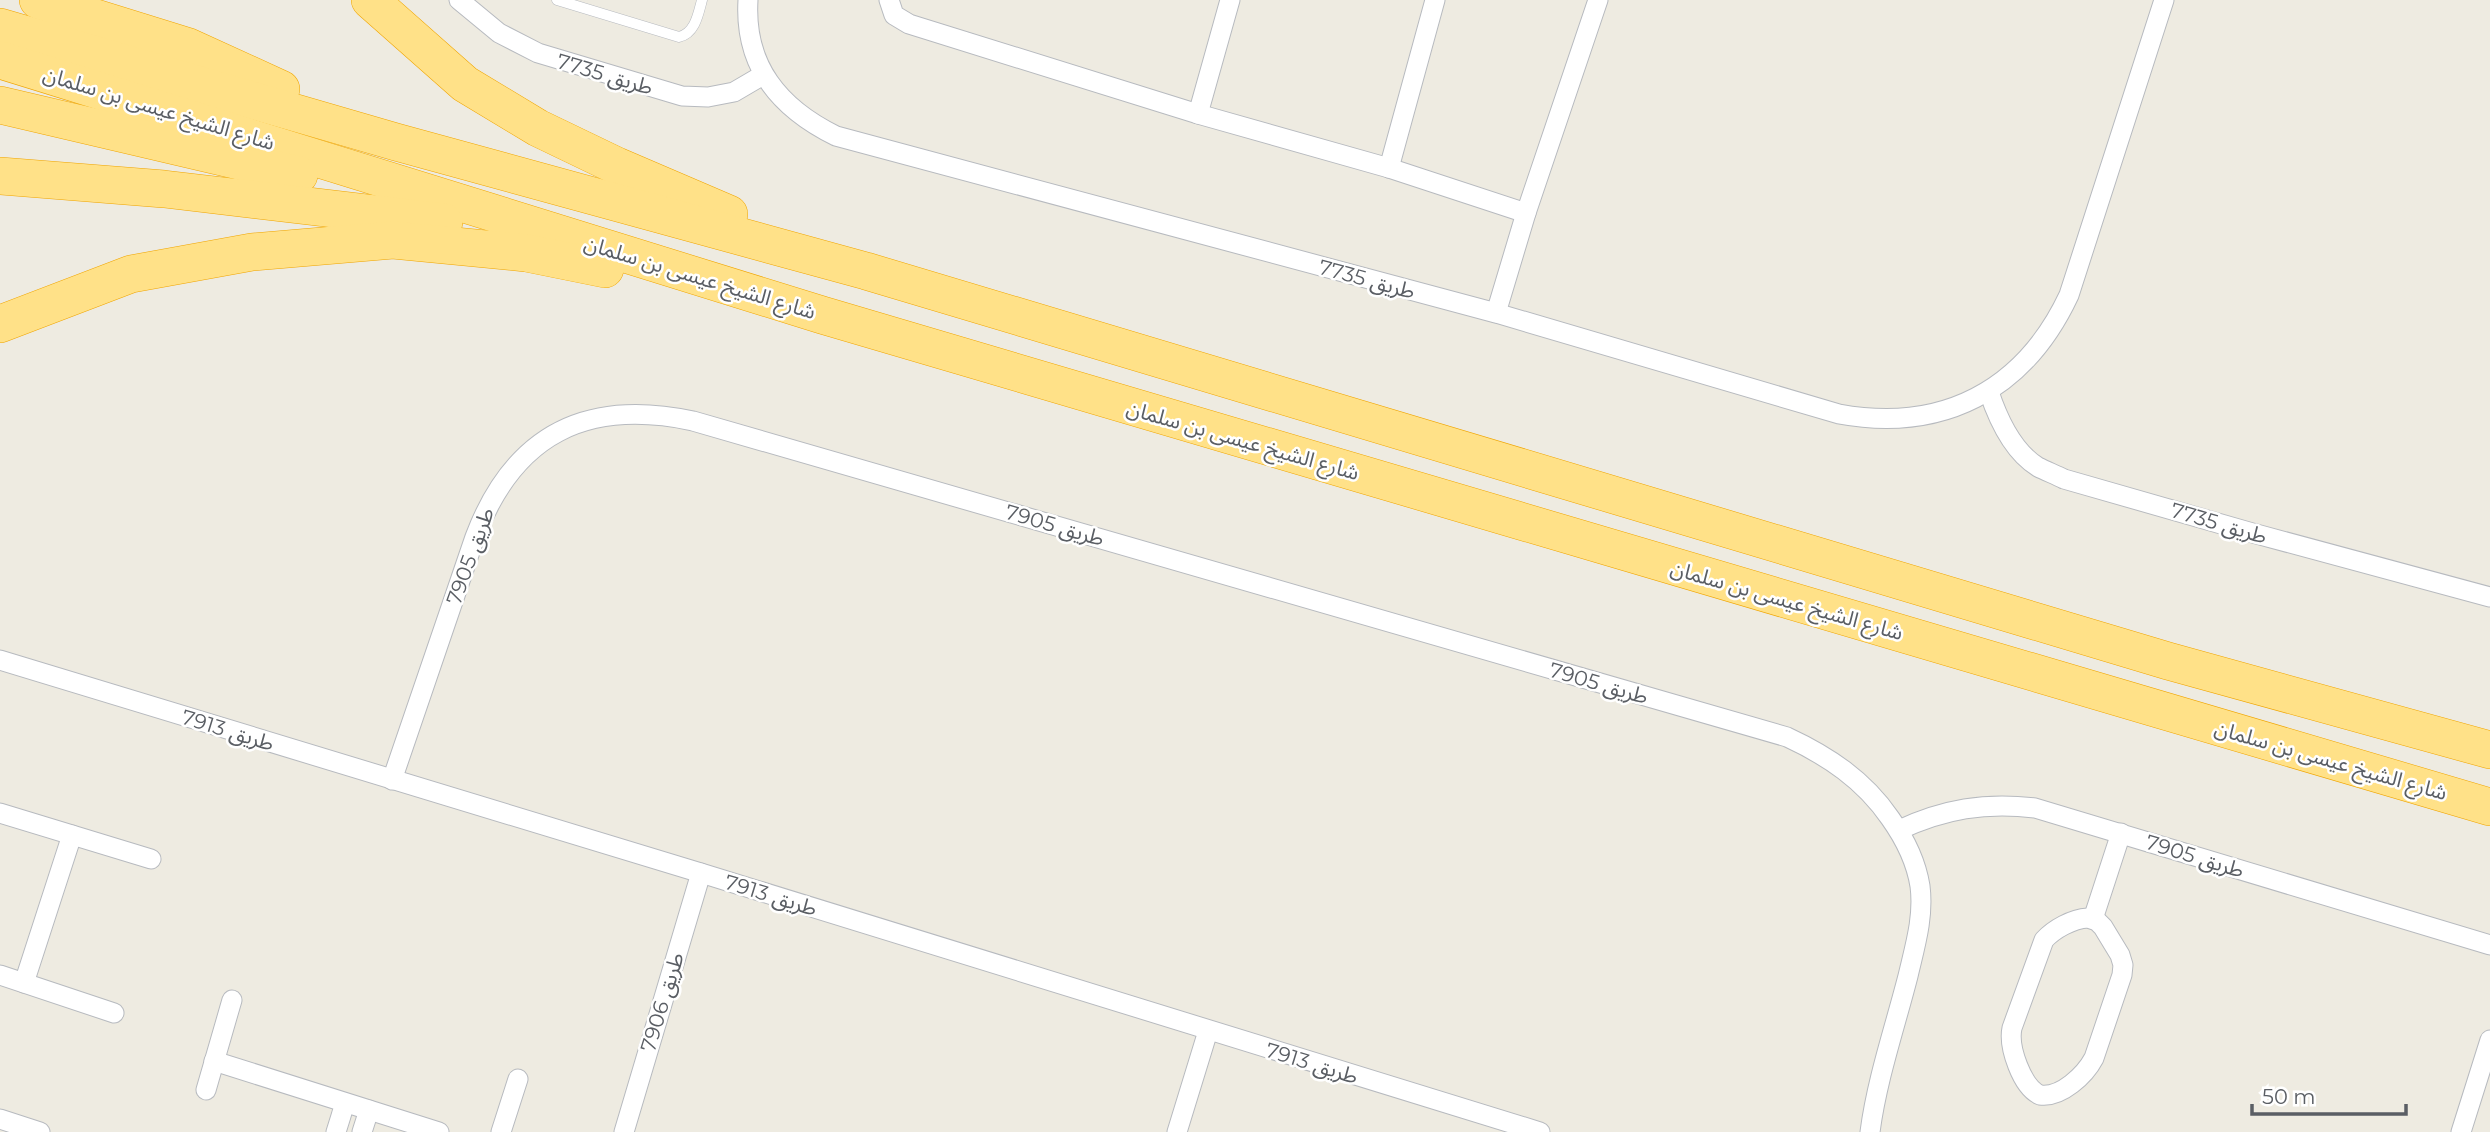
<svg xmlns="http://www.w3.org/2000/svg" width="2490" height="1132" font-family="Montserrat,'Noto Sans Arabic',sans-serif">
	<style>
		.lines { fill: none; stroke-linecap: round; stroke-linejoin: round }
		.lane-casing { stroke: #b7babf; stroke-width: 11 }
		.street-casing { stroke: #b7babf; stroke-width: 21 }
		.highway-casing { stroke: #f0a500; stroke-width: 38 }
		.lane { stroke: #fff; stroke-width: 10 }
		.street { stroke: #fff; stroke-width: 19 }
		.highway { stroke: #ffe188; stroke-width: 37 }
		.labels { text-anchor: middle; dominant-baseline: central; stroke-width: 5; stroke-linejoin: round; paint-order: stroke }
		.street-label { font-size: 21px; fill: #5a5e64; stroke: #fff }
	</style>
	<rect width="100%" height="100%" fill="#eeebe1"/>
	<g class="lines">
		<defs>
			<path id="lane" d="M557,0L679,37C695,33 698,15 702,0"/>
			<g id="street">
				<polyline points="459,0 499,33 538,53 682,96 708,97 734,92 763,75"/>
				<path d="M748,0C744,66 779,108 836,136L1496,313L1839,414C1942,433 2024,391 2069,295L2164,0"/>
				<polyline points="889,0 894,15 909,24 1198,114 1389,168 1526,213"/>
				<polyline points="1198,114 1230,0"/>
				<polyline points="1389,168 1435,0"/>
				<polyline points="1496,313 1526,213 1598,0"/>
				<path d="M1989,392C1998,419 2012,451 2038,467C2046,471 2056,475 2064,479L2249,532L2490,597"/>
				<polyline points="0,660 701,873 1540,1132"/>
				<path d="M392,780L475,537C514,434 586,398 693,421L1787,737C1828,756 1864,780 1890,818C1905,839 1916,861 1920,886C1924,917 1915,946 1908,976C1895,1027 1877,1079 1870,1132"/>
				<polyline points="0,813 151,859"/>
				<path d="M1899,830C1944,809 1985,802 2035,808L2490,945"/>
				<path d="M2088,918L2097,921L2103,927L2120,955L2123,965L2122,975L2094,1058C2085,1075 2061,1098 2040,1095C2022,1087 2008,1047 2012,1028L2044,940C2054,929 2072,919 2088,918Z"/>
				<polyline points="2093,919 2121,833"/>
				<polyline points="0,975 114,1013"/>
				<polyline points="24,983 72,835"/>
				<polyline points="214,1061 439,1132"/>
				<polyline points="206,1090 232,1000"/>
				<polyline points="0,1119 40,1132"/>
				<polyline points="336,1132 345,1103"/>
				<polyline points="362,1132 369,1110"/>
				<polyline points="501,1132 518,1079"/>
				<polyline points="624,1132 701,873"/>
				<polyline points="1177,1132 1208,1031"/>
				<polyline points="2461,1132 2490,1040"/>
			</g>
			<g id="highway">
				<polyline points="38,0 189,47 281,89"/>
				<polyline points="370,0 465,84 538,128 617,166 729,214"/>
				<polyline points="0,27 396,142 866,271 2168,661 2490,750"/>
				<polyline points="0,60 822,315 2490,807"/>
				<polyline points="0,105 299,175"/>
				<polyline points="0,176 164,189 444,222"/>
				<polyline points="0,324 131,274 252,252 393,240 526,253 605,269"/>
			</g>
		</defs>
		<use href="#lane" class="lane-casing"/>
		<use href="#street" class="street-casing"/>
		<use href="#highway" class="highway-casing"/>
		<use href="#lane" class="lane"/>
		<use href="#street" class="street"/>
		<use href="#highway" class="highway"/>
	</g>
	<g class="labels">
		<g class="street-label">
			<text transform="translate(605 74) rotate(16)">طريق 7735</text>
			<text transform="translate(159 108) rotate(17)">شارع الشيخ عيسى بن سلمان</text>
			<text transform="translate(700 277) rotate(17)">شارع الشيخ عيسى بن سلمان</text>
			<text transform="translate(1367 279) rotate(15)">طريق 7735</text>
			<text transform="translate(1243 440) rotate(16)">شارع الشيخ عيسى بن سلمان</text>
			<text transform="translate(2219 523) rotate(16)">طريق 7735</text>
			<text transform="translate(1055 525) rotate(16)">طريق 7905</text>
			<text transform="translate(470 556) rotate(-70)">طريق 7905</text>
			<text transform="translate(1787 600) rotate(16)">شارع الشيخ عيسى بن سلمان</text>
			<text transform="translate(1599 683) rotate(16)">طريق 7905</text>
			<text transform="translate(228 730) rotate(17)">طريق 7913</text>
			<text transform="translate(2331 760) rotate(16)">شارع الشيخ عيسى بن سلمان</text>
			<text transform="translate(2195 856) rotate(17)">طريق 7905</text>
			<text transform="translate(771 895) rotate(17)">طريق 7913</text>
			<text transform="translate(662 1002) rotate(-73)">طريق 7906</text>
			<text transform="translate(1312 1063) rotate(17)">طريق 7913</text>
		</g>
	</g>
	<path d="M2252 1104v10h154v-10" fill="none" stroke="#5a5e64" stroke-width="3.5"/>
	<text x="2262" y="1104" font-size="21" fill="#5a5e64" stroke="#ffffff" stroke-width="5" paint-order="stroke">50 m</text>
</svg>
